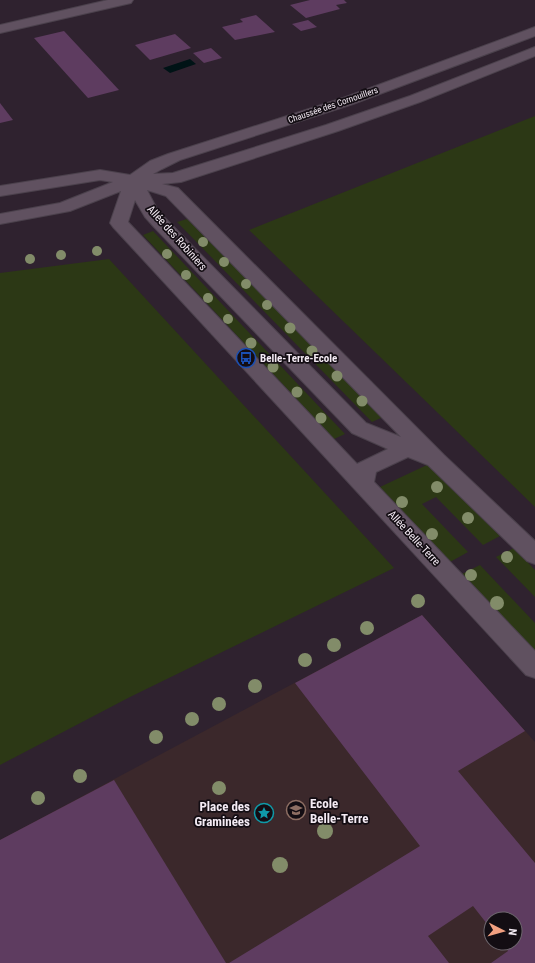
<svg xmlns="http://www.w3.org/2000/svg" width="535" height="963" font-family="'Roboto Condensed',sans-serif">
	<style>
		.education { fill: #3b282b; fill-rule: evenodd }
		.green { fill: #2c3815 }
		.water { fill: #001316 }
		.building { fill: #5e3c60 }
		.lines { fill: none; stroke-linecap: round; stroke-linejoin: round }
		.minor-casing { stroke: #4b414c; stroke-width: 2 }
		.minor { fill: #605160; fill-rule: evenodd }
		.tree { fill: #828c69 }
		.labels { text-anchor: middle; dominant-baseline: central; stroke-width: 3.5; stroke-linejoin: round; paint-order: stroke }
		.far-street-label { font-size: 9px; fill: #f4ebf4; stroke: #130d13 }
		.street-label { font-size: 11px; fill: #f4ebf4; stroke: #130d13 }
		.poi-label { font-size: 11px; font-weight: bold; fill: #f4ebf4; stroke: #130d13; text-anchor: start }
		.near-poi-label { font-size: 13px; font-weight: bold; fill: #f4ebf4; stroke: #130d13; text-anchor: start }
	</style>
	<rect width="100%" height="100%" fill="#2f222f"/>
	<path class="education" d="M422,615L535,742V963H0V840ZM491,919H515V943H491Z"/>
	<g class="green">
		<polygon points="535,116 535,507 249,230"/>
		<polygon points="187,219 383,417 372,422 177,222"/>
		<polygon points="153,231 345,434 334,439 143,235"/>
		<polygon points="109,259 394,568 130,697 0,765 0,273"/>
		<polygon points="429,464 500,536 483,545 436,497 422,504 468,552 450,562 380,487"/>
		<polygon points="514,548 535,570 535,597 496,557"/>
		<polygon points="480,565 535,623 535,653 462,574"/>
	</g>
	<polygon class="water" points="190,59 196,64 170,73 163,68"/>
	<g class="building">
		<polygon points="310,0 344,0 347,3 336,5 340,9 306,18 290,5"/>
		<polygon points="256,15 275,32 235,40 222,27 243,22 240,19"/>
		<polygon points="308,20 317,27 301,31 292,24"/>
		<polygon points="64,31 119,90 88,98 34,38"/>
		<polygon points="175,34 191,48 150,60 135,45"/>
		<polygon points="211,48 222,58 204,63 193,53"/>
		<polygon points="0,103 13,120 0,123"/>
		<polygon points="422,615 525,731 458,771 535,863 535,963 491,963 508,951 502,943 515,943 515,919 491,919 491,929 473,906 428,936 449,963 229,963 420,846 295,683"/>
		<polygon points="114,780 226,963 0,963 0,840"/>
	</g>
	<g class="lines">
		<defs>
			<g id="minor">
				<polygon points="108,0 133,0 131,3 0,33 0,25"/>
				<path d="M535,27V36L353,104L180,160L162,169L153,174L173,173L326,125L410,96L535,47V56L420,102L338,131L181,182L162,184L178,188L444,455L535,541V564L527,561L428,465L408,457L376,472L374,482L535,651V678L526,675L113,227L110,223L121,191L70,211L0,224V214L60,203L113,182L100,180L0,196V186L100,170L130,175L150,161L168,154L343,98ZM147,190L166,196L401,437L366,423L166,219L158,211ZM135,200L145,217L154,227L352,433L388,449L357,464L128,222Z"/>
			</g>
		</defs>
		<use href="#minor" class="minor-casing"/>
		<use href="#minor" class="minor"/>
	</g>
	<g class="tree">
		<circle cx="203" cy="242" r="5"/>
		<circle cx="97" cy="251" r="5"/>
		<circle cx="167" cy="254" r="5"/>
		<circle cx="61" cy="255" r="5"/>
		<circle cx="30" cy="259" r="5"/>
		<circle cx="224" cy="262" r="5"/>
		<circle cx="186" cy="275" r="5"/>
		<circle cx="246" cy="284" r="5"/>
		<circle cx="208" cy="298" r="5"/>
		<circle cx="267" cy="305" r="5"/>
		<circle cx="228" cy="319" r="5"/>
		<circle cx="290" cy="328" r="5.5"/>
		<circle cx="251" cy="343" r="5.5"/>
		<circle cx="312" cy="351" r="5.5"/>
		<circle cx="273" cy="367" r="5.5"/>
		<circle cx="337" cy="376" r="5.5"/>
		<circle cx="297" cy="392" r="5.5"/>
		<circle cx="362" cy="401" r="5.5"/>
		<circle cx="321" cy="418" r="5.5"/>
		<circle cx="437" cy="487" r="6"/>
		<circle cx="402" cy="502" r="6"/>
		<circle cx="468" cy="518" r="6"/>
		<circle cx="432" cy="534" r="6"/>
		<circle cx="507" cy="557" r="6"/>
		<circle cx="471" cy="575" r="6"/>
		<circle cx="418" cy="601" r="7"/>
		<circle cx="497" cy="603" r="7"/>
		<circle cx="367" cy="628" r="7"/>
		<circle cx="334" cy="645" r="7"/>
		<circle cx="305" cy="660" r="7"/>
		<circle cx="255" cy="686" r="7"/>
		<circle cx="219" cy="704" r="7"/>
		<circle cx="192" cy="719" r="7"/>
		<circle cx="156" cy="737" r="7"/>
		<circle cx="80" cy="776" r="7"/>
		<circle cx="219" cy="788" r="7"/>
		<circle cx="38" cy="798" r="7"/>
		<circle cx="325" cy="831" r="8"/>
		<circle cx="280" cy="865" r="8"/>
	</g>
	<defs>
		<symbol id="bus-ring" viewBox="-11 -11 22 22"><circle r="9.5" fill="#130d13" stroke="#1a4fb4" stroke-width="1.5"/><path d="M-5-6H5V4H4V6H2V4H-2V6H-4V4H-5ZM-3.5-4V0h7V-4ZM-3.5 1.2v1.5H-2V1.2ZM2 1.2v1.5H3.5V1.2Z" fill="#1a4fb4"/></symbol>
		<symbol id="school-ring" viewBox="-11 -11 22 22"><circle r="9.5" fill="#130d13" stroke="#8d6e63" stroke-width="1.5"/><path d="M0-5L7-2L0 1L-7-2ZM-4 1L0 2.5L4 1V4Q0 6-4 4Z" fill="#8d6e63"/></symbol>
		<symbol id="sight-ring" viewBox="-11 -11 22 22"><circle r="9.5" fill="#130d13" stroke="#0f9aa8" stroke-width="1.5"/><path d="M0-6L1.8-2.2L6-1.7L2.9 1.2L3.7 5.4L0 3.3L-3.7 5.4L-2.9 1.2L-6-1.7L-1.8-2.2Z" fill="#0f9aa8"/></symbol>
	</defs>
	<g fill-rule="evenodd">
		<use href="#bus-ring" x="235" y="347" width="22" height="22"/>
		<use href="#school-ring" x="285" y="799" width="22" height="22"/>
		<use href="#sight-ring" x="253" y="802" width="22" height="22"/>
	</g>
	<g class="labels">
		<g class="far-street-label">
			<text transform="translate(333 105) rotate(-19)">Chaussée des Cornouillers</text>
		</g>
		<g class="street-label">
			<text transform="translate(177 238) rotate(48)">Allée des Robiniers</text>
			<text transform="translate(414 538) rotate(47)">Allée Belle-Terre</text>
		</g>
		<g class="poi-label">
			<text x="260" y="358">Belle-Terre-Ecole</text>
		</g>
		<g class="near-poi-label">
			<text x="310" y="803">Ecole<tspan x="310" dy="15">Belle-Terre</tspan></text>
			<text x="250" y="806" text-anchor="end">Place des<tspan x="250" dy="15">Graminées</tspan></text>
		</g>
	</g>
	<g transform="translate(503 931) rotate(96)"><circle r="19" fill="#130d13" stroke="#6d666d"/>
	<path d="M0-3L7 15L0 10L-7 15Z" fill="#f2a081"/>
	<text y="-6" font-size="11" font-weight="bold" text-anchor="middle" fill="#f4ebf4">N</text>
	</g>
</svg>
